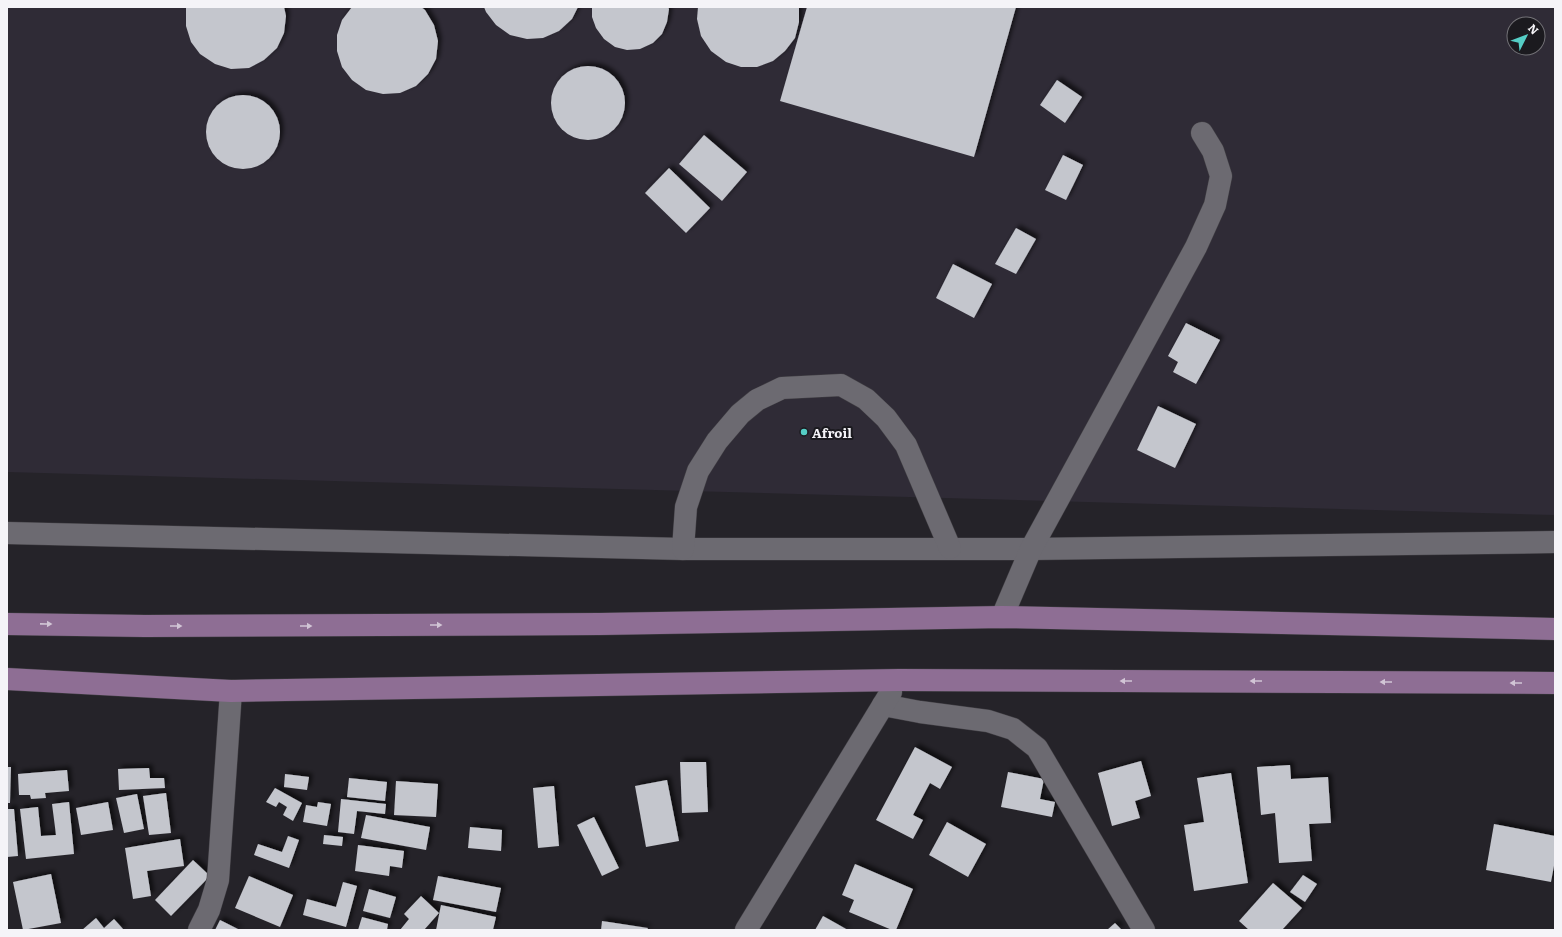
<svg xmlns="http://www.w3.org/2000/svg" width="1562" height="937" font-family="Literata,serif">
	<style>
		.built { fill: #2f2b36; fill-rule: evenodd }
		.building { fill: #c4c6cd; filter: url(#shadow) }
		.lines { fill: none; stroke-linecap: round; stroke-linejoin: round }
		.minor-casing { stroke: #413f44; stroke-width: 23 }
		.major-casing { stroke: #413f44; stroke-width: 23 }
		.minor { stroke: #6c6a71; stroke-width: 22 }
		.major { stroke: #8e6e94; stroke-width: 22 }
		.oneway { fill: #d1c5d5 }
		.poi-dot { fill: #55cec6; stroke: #1b1a1f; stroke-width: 1.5 }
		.labels { text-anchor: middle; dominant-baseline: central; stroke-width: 4; stroke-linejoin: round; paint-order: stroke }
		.poi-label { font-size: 13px; font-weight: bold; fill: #f5f4f8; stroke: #1b1a1f; text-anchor: start }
	</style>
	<defs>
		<filter id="shadow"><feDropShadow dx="3.5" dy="-3.5" stdDeviation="2" flood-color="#0009"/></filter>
	</defs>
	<rect width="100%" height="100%" fill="#252329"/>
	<path class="built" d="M7,7H1555V515L7,472ZM1514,24H1538V48H1514Z"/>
	<g class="building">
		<polygon points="186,7 284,7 286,16 284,33 277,48 264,60 249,68 231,69 215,64 200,54 191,42 186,26"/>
		<polygon points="352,7 421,7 425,10 434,25 438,41 436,59 428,74 416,86 400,93 383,94 366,90 352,80 342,67 337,51 337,35 342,20"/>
		<polygon points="484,7 578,7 572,19 559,31 543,38 527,39 510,35 496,25 486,12"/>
		<polygon points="592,7 668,7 669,9 667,22 662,34 653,43 640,49 627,50 615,47 604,39 596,28 592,17"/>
		<polygon points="698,7 799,7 799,22 795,38 785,51 773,61 757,67 741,67 726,62 711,51 701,36 697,19"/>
		<polygon points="807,7 1016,7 974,157 780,101"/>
		<circle cx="588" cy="103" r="37"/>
		<polygon points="1057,80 1082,97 1065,123 1040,105"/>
		<circle cx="243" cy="132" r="37"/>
		<polygon points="704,135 747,172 722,201 679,164"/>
		<polygon points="1063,155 1083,165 1066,200 1045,190"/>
		<polygon points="669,168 710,208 686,233 645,193"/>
		<polygon points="1016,228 1036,239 1016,274 995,264"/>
		<polygon points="953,264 992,284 974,318 936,298"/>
		<polygon points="1186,323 1220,340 1196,384 1173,372 1178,362 1168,356"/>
		<polygon points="1158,406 1196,424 1175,468 1137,450"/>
		<polygon points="915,747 952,767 940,789 930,783 913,815 923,820 913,839 876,820"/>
		<polygon points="1141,761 1151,796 1135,801 1140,818 1112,826 1098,773"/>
		<polygon points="680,762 706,762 708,812 682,813"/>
		<polygon points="1290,765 1291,779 1328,777 1331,823 1309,824 1312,861 1279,863 1275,813 1261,815 1257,767"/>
		<polygon points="7,767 11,767 10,803 7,803"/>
		<polygon points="149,768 150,778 164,778 165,788 119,790 118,769"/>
		<polygon points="67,770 69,791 45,793 46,798 31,799 30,795 19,795 18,774"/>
		<polygon points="1008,772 1044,779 1040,799 1055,802 1052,817 1001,807"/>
		<polygon points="1231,773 1248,883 1194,891 1184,825 1204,822 1197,778"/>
		<polygon points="285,774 309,777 307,790 284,787"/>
		<polygon points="349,778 387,782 385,801 347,797"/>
		<polygon points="667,780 679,841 646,847 635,786"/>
		<polygon points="396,781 438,784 436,817 394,815"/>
		<polygon points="554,786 559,846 538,848 533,788"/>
		<polygon points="275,788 302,803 293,821 283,815 287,807 279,802 276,807 266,802"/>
		<polygon points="166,793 171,833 149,835 143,796"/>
		<polygon points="137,794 144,829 124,833 116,798"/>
		<polygon points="341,799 386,804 385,814 357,811 354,834 338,832"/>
		<polygon points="69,802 74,854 26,859 20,809 38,807 41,836 56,835 52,804"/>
		<polygon points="108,802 113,830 81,835 76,808"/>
		<polygon points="318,802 331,804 327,826 303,822 306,805 317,807"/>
		<polygon points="7,809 14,809 18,856 7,857"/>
		<polygon points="366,815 430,827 426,850 361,838"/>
		<polygon points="594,817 619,868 602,876 577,825"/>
		<polygon points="947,822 986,844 968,877 929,855"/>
		<polygon points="1494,824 1555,836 1555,860 1551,882 1486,870"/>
		<polygon points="470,827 502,830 501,851 468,848"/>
		<polygon points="324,835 343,837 342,846 323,844"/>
		<polygon points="288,836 299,840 289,868 254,855 258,844 282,852"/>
		<polygon points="180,839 184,866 147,871 151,896 133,899 125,848"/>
		<polygon points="358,845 404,851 402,868 390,866 389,876 355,871"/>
		<polygon points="193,860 210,876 171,916 155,900"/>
		<polygon points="855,864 913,889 896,930 892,930 849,912 854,900 842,895"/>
		<polygon points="51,874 61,923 23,930 13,882"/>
		<polygon points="1303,875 1317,884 1305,902 1290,892"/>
		<polygon points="249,876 293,895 280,927 235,908"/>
		<polygon points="438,876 501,888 496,912 433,900"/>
		<polygon points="343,882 357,886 346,927 303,915 307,899 336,907"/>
		<polygon points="1273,883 1302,908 1282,930 1249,930 1239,921"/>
		<polygon points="369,889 396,897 390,918 363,911"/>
		<polygon points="421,896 439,913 424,930 400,930 409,919 404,914"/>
		<polygon points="441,905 496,917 493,930 436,930"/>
		<polygon points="823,916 848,930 815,930"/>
		<polygon points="362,917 388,924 387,930 358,930"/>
		<polygon points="96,918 104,928 114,919 124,930 82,930"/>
		<polygon points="220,920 240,930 215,930"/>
		<polygon points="602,921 648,928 647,930 601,930"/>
		<polygon points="1115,923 1122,930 1107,930"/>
	</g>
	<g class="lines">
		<defs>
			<g id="minor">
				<polyline points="7,533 683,549 1031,549 1555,542"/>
				<polyline points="683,549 686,507 698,471 717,441 740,414 757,400 782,388 841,385 866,399 886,418 906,445 950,548"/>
				<polyline points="1002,617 1031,549 1196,247 1215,205 1221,176 1213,151 1202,133"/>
				<polyline points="883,705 920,712 988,721 1013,729 1037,748 1144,930"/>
				<polyline points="199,930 209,910 218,880 231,691"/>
				<polyline points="746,930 891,692"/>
			</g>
			<g id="major">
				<polyline points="7,624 145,626 600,624 1002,617 1555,629"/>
				<polyline points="7,679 231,691 899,680 1555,683"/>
			</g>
		</defs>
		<use href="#minor" class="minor-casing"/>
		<use href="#major" class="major-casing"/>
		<use href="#minor" class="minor"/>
		<use href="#major" class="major"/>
	</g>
	<defs><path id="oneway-solid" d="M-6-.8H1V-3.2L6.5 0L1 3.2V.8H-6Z"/></defs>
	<g class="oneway">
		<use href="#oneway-solid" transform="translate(46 624) rotate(1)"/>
		<use href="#oneway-solid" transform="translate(436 625)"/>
		<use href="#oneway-solid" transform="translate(176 626)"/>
		<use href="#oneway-solid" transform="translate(306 626)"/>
		<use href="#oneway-solid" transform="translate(1126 681) rotate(-180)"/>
		<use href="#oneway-solid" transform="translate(1256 681) rotate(-180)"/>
		<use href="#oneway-solid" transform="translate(1386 682) rotate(-180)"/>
		<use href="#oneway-solid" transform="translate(1516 683) rotate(-180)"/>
	</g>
	<circle class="poi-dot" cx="804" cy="432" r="4"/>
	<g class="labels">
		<g class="poi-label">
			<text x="812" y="432">Afroil</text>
		</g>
	</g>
	<rect width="1562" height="937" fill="none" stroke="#f5f4f8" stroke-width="16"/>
	<g transform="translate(1526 36) rotate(48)"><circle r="19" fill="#1b1a1f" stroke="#727176"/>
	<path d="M0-3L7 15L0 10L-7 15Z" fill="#55cec6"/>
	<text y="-6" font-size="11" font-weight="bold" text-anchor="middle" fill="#f5f4f8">N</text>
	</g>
</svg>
